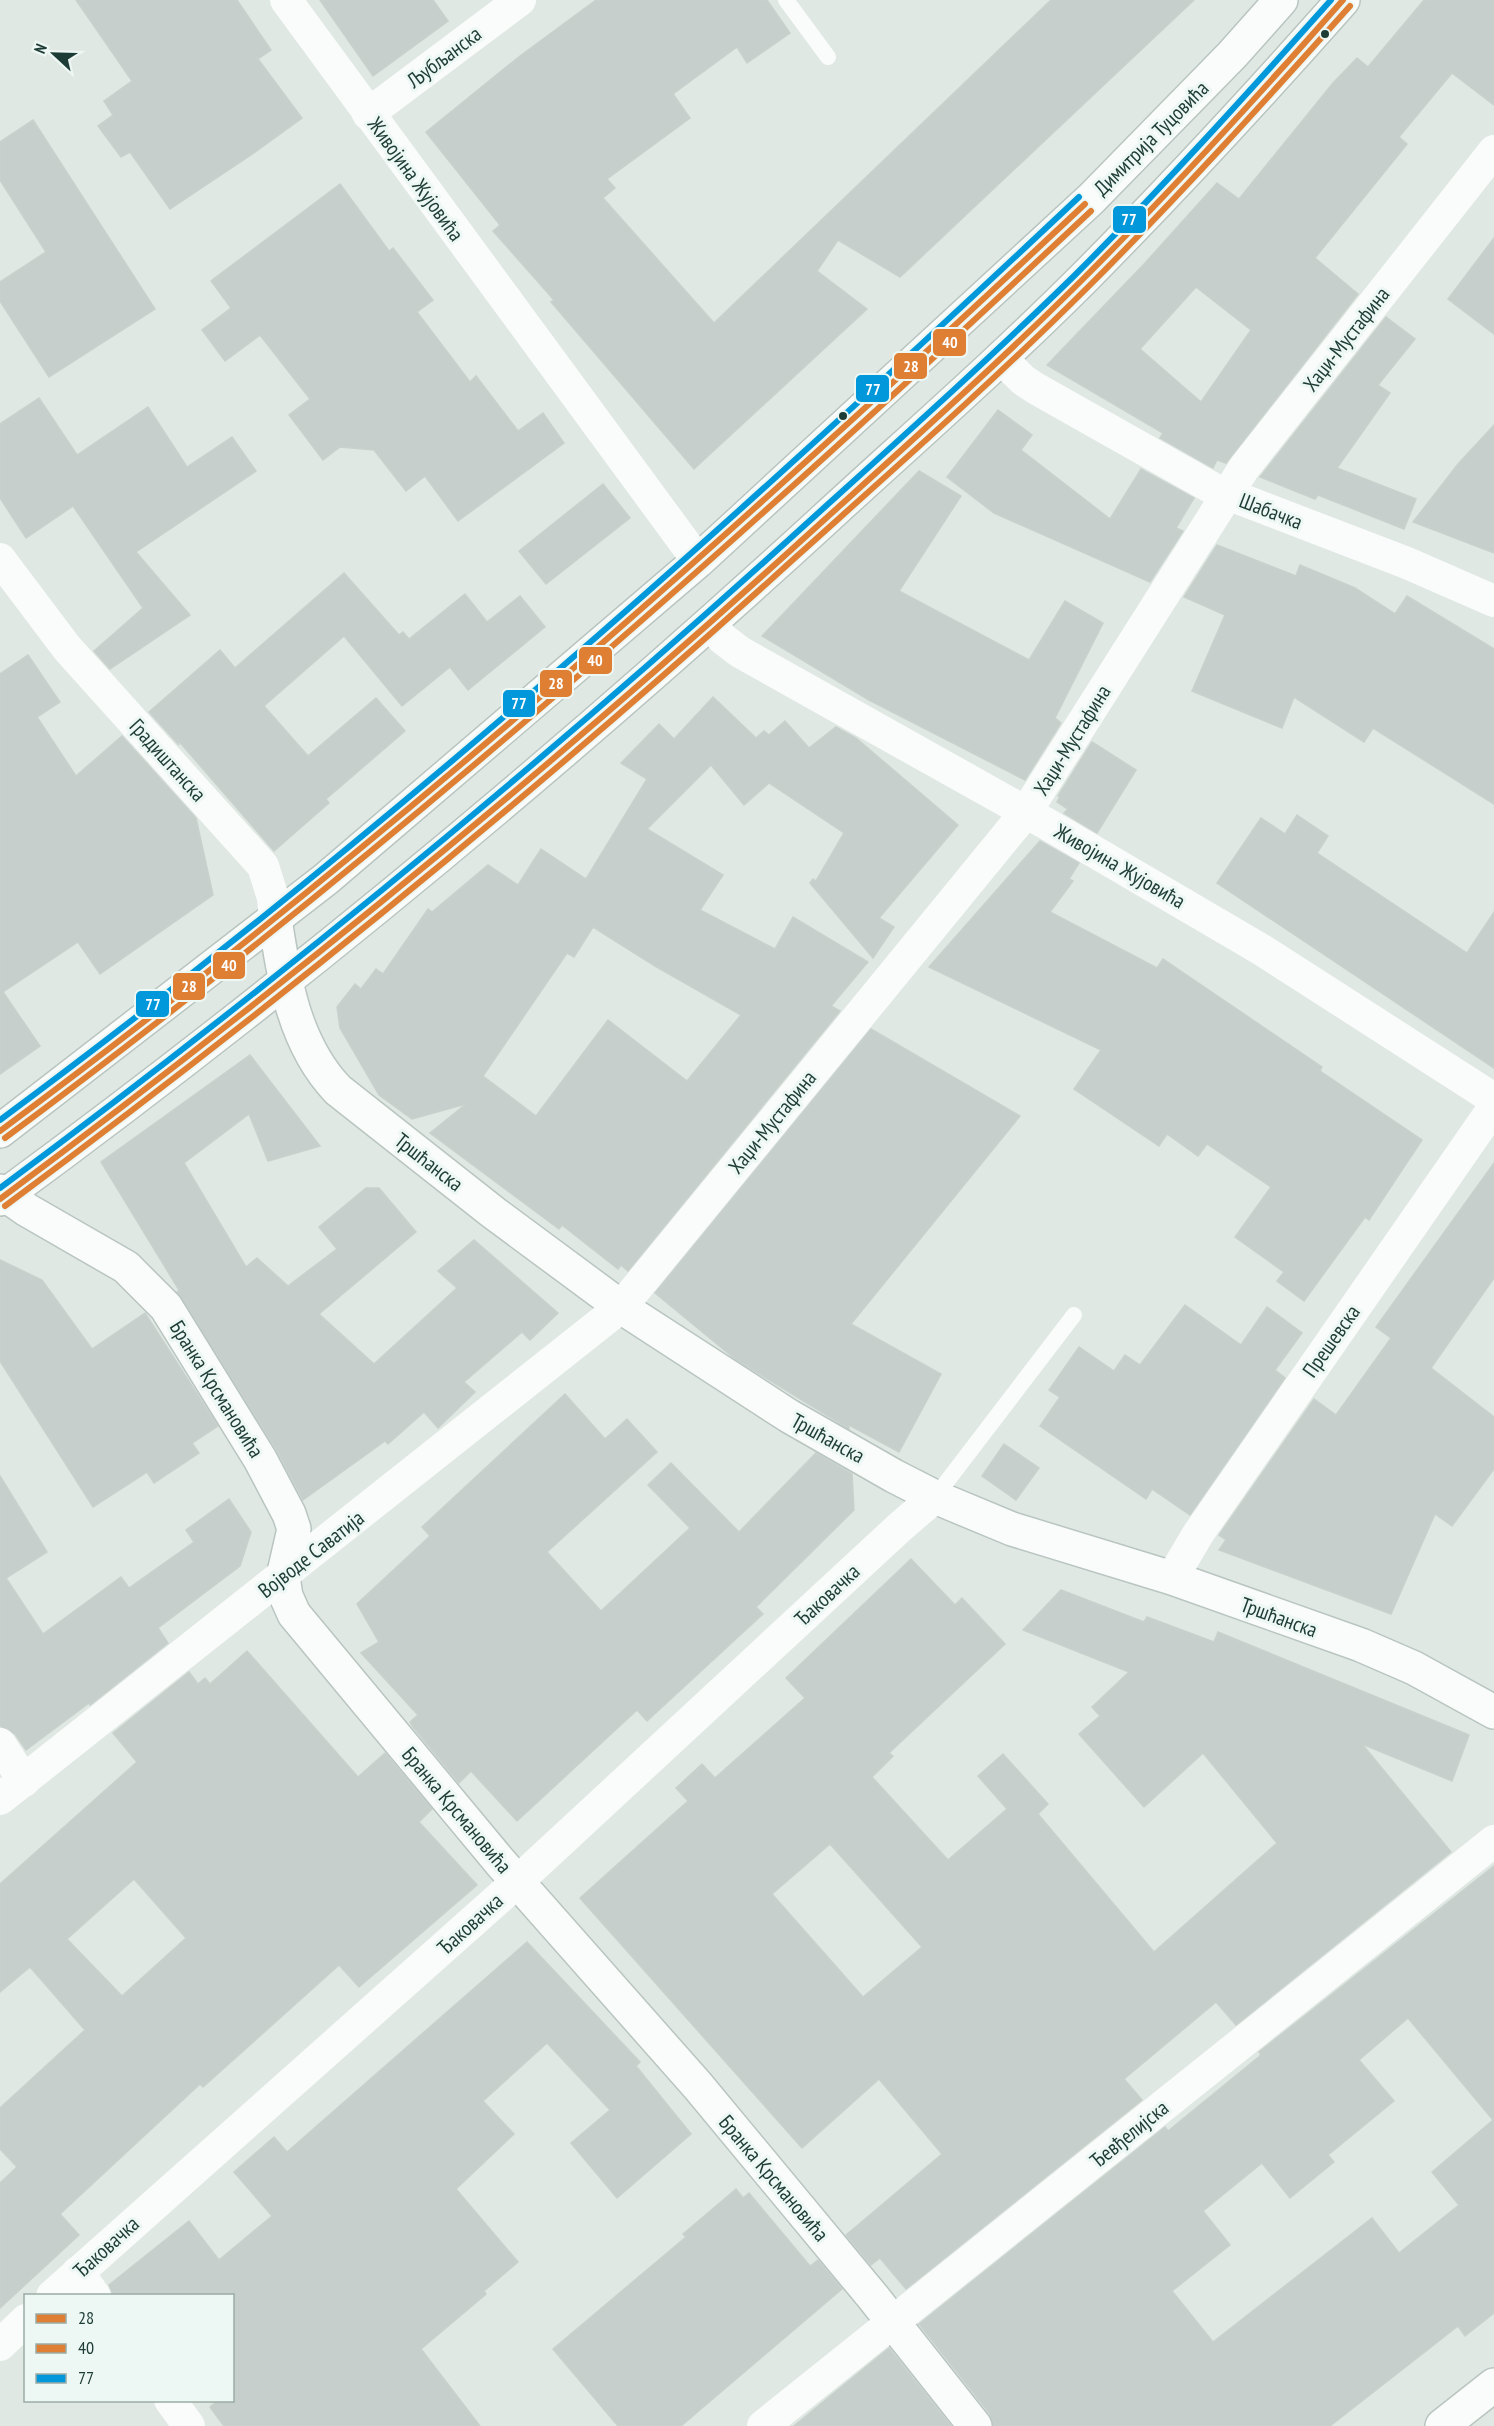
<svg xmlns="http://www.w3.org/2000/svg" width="1494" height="2426" font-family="'PT Sans Narrow',sans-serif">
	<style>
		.building { fill: #c7cfcc; stroke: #c9d1cd; stroke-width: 1.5; fill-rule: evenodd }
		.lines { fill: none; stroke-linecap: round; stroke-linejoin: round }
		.secondary-casing { stroke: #b9c5c0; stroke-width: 36 }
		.lane { stroke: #fafcfb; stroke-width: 16 }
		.street { stroke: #fafcfb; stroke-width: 32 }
		.secondary { stroke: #fafcfb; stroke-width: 33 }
		.bus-1-casing { stroke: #edf7f3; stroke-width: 10 }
		.bus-2-casing { stroke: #edf7f3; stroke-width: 10 }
		.bus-3-casing { stroke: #edf7f3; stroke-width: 10 }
		.bus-1 { stroke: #df7f34; stroke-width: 6 }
		.bus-2 { stroke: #df7f34; stroke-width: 6 }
		.bus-3 { stroke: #0098da; stroke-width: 6 }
		.bus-dot { fill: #1d3c35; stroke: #edf7f3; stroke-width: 2 }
		.labels { text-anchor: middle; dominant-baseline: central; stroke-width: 6; stroke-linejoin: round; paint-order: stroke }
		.street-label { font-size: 21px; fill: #1d3c35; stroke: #edf7f3 }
		.line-badge { stroke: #edf7f3; stroke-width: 2 }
		.badge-label { font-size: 16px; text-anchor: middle; font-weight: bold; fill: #fff }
	</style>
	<rect width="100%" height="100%" fill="#e0e8e4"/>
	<g class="building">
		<polygon points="76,0 237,0 271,50 258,59 302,118 251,155 170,209 130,152 121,157 98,126 113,115 104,101 132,81"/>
		<polygon points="320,0 433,0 448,21 373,76"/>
		<polygon points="596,0 767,0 790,33 747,63 737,47 673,94 690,118 607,179 615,188 603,198 714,323 1051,0 1194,0 900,277 838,240 817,271 867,309 694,469 551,302 554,300 493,231 500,225 426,132 520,56"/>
		<path d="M1424,0H1494V105L1452,73L1399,137L1407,144L1315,258L1358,294L1226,463L1217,460L1213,468L1160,438L1163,433L1047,365L1145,263L1217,183L1239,199L1333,83L1357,58L1368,67ZM1196,287L1251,330L1201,402L1140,349Z"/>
		<polygon points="33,120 155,309 49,377 0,301 0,282 46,252 0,180 0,142"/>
		<polygon points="340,184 389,251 393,248 433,300 417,312 470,382 476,376 518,431 543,413 564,443 458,521 425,476 406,491 374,450 340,447 323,460 289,415 310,399 260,335 225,361 202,330 231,308 211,281"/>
		<polygon points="1494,238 1494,334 1448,299"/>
		<polygon points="1386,317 1415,339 1378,385 1390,393 1337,468 1416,499 1404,529 1318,495 1315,499 1260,477"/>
		<polygon points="39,398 77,455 148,407 187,467 232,437 256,471 136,552 190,615 110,669 94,651 143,608 73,506 26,538 0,498 0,424"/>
		<polygon points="998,410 1032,435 1021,450 1110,519 1141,469 1194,498 1176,528 1183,531 1150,582 994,513 947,477"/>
		<polygon points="1494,425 1494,553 1413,522 1458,464"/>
		<polygon points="919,471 961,496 899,591 1029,660 1065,601 1103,623 1055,718 1061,723 1025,780 869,700 762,636"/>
		<polygon points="603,484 630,518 546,584 519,551"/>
		<polygon points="1217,545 1296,576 1300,565 1355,588 1395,614 1407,596 1494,649 1494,804 1373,728 1364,742 1294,697 1282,728 1192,691 1225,615 1184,597"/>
		<polygon points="344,573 399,635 403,632 409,639 465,594 487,622 520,596 545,627 468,690 450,667 402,706 344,636 264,706 308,756 376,698 405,731 326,799 329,803 274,851 177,739 179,745 149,712 220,650 235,668"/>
		<polygon points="28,655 60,702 37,717 76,776 122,736 196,818 213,895 100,974 78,942 3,992 40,1046 0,1074 0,674"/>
		<path d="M713,697L756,738L764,731L769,735L785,721L809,748L836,727L856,738L958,825L879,918L894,927L873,958L810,883L813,879L816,881L844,833L769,783L744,805L711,765L647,829L723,875L700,910L775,949L793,917L868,962L831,1006L840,1011L628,1271L621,1265L618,1269L562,1225L559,1229L430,1133L466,1104L412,1119L379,1095L340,1028L337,1007L355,984L361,989L376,969L383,974L428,909L432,912L488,865L518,885L541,849L586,879L647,779L621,763L659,724L674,739ZM593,927L655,966L741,1015L687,1081L608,1020L536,1116L483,1076L567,953L574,957Z"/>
		<polygon points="1092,742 1136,770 1097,833 1064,813 1068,809 1057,802 1060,797 1058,796"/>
		<polygon points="1297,815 1328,836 1317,853 1467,953 1494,912 1494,1068 1217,883 1261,818 1285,834"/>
		<polygon points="1040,841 1079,863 1069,879 1073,881 1050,912 1157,968 1163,959 1322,1067 1320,1071 1422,1140 1369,1220 1365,1217 1304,1301 1277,1281 1284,1272 1235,1237 1271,1187 1207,1144 1198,1156 1167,1134 1159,1146 1074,1089 1101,1050 929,967"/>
		<polygon points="871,1029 1020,1116 851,1324 941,1374 899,1452 849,1425 849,1429 735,1359 655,1293"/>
		<polygon points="250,1055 320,1146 268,1161 249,1114 184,1163 246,1267 257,1258 288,1286 337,1249 319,1227 366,1188 379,1188 416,1232 319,1314 374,1364 457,1288 438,1271 474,1240 558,1313 530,1340 522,1332 464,1382 475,1392 438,1428 424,1412 388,1444 385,1441 303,1500 276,1449 177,1292 179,1290 101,1162"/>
		<polygon points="1494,1163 1494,1278 1431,1368 1494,1417 1494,1469 1452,1526 1435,1514 1391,1614 1219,1550 1226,1540 1219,1535 1314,1399 1336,1415 1391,1338 1376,1327"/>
		<polygon points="0,1260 42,1280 92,1349 145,1313 218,1426 192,1443 199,1453 154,1483 147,1472 93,1507 0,1361"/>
		<polygon points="1185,1305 1241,1345 1267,1307 1302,1333 1275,1370 1285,1378 1190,1515 1152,1489 1146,1499 1040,1426 1060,1397 1049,1390 1079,1347 1114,1371 1125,1355 1140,1365"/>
		<polygon points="565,1394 605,1439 627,1419 657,1452 547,1552 601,1611 690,1528 648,1485 671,1463 739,1532 816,1453 852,1474 854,1510 756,1607 763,1614 647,1721 637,1710 517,1821 471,1771 459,1783 413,1727 410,1722 418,1715 361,1653 379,1642 357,1604 430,1536 422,1527"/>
		<polygon points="1004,1444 1039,1468 1016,1500 982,1476"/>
		<polygon points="0,1476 47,1552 6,1578 43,1634 121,1577 129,1588 194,1542 186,1530 229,1499 251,1532 240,1566 158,1628 168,1643 90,1705 89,1703 26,1750 15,1734 0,1726"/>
		<path d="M911,1559L955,1605L962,1598L1005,1644L889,1753L893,1756L872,1777L948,1860L1007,1809L978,1776L1003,1754L1048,1804L1038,1814L1154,1952L1277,1843L1203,1753L1144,1807L1079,1734L1100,1716L1092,1707L1129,1672L1023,1630L1061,1590L1144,1622L1147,1617L1214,1642L1218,1632L1469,1735L1452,1781L1362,1744L1451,1852L1236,2025L1216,2002L1124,2079L1142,2100L906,2289L880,2258L871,2265L846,2235L942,2154L879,2079L802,2148L580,1898L688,1801L676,1788L702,1764L715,1778L805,1698L786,1678ZM830,1844L922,1947L863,1997L772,1894Z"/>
		<path d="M247,1651L358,1777L385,1753L432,1809L419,1822L477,1885L359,1987L339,1965L203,2087L200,2084L60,2214L79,2235L0,2308V2183L17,2167L0,2149V2108L85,2030L30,1967L0,1992V1884L137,1762L113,1733L189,1672L198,1684L205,1678L210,1684ZM134,1879L186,1938L122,1996L67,1939Z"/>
		<path d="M1494,1866V2313L1465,2336L1458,2326L1330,2426H993L990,2414L919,2324L1165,2127L1168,2131L1261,2055L1259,2052ZM1408,2018L1493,2120L1432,2172L1459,2205L1399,2253L1372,2218L1213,2342L1172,2291L1230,2245L1203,2211L1262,2163L1290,2198L1334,2162L1328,2155L1394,2101L1359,2060Z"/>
		<polygon points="527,1942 640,2062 636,2066 691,2134 617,2198 571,2143 610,2110 547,2043 483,2101 514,2134 456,2189 518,2262 484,2291 486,2294 421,2349 480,2426 224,2426 210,2407 218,2400 232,2400 232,2295 113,2295 109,2285 189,2221 219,2260 272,2216 234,2172 274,2137 287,2152"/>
		<polygon points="736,2189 743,2198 749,2193 810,2266 818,2260 842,2289 681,2426 618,2426 553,2349 686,2237 683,2234"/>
		<polygon points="889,2348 951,2426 794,2426 835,2392"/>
	</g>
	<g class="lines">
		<defs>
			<g id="secondary">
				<path d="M275,919C284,979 294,1044 338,1090L494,1213L621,1307L789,1416L894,1476L935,1497L1012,1529L1172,1578L1361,1645L1414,1668L1494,1712"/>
				<polyline points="0,1131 326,879 698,561 1091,199 1232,55 1281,0"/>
				<polyline points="0,1191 27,1210 126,1267 166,1307 260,1459 289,1514 294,1529 283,1577 286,1596 294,1614 500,1862 698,2086 873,2297 975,2426"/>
				<path d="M0,1199C288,988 562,760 825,519C912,439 1000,362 1084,278C1173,188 1259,95 1343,0"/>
				<polyline points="1442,2426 1494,2385"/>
			</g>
		</defs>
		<use href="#secondary" class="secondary-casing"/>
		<g class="lane">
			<polyline points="786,0 828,57"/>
			<polyline points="935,1497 1074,1315"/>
		</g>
		<g class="street">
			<polyline points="286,0 698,561"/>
			<polyline points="368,114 520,0"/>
			<polyline points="1001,358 1023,380 1035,388 1214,489 1407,563 1494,601"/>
			<polyline points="0,559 67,648 263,866 273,898 275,919"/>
			<polyline points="711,624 723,639 740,652 1047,824 1262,950 1494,1099"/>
			<polyline points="1172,1578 1198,1534 1494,1107"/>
			<polyline points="0,1744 24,1781"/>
			<polyline points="0,1799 621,1307 1026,812 1244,468 1494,151"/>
			<polyline points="78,2272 95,2296"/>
			<polyline points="52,2296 517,1882 900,1527 935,1497"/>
			<polyline points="0,2345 26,2320"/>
			<polyline points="170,2400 189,2426"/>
			<polyline points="763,2426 1494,1841"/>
		</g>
		<use href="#secondary" class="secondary"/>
		<defs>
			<g id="bus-1">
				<path d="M0,1131C383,847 738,530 1085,204"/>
				<path d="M0,1199C274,995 538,779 791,550C890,460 990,372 1084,278C1173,189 1259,95 1343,0"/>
			</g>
			<g id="bus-2">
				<path d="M5,1138C388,854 744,537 1091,211"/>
				<path d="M5,1206C280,1002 544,786 797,556C896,467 996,379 1090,285C1180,195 1265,101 1350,6"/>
			</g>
			<g id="bus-3">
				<path d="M0,1120C381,838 734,522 1079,197"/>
				<path d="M0,1188C272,986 533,771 784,544C881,456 980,368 1074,276C1163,187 1247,94 1331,0"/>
			</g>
		</defs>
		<use href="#bus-1" class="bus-1-casing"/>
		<use href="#bus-2" class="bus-2-casing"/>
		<use href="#bus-3" class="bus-3-casing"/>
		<use href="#bus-1" class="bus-1"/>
		<use href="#bus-2" class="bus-2"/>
		<use href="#bus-3" class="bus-3"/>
	</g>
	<g class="bus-dot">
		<circle cx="1325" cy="34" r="5"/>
		<circle cx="843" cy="416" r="5"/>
	</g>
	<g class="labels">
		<g class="street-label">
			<text transform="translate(444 57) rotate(-37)">Љубљанска</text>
			<text transform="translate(1151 138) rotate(-45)">Димитрија Туцовића</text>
			<text transform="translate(416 179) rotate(54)">Живојина Жујовића</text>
			<text transform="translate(1346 339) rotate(-52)">Хаџи-Мустафина</text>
			<text transform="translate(1271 511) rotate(21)">Шабачка</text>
			<text transform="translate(1072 740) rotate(-58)">Хаџи-Мустафина</text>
			<text transform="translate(168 760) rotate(48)">Градиштанска</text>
			<text transform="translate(1120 866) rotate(30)">Живојина Жујовића</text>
			<text transform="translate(772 1122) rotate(-51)">Хаџи-Мустафина</text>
			<text transform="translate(429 1162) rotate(38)">Тршћанска</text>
			<text transform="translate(1331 1341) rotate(-55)">Прешевска</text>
			<text transform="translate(217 1389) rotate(58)">Бранка Крсмановића</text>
			<text transform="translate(828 1438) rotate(29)">Тршћанска</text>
			<text transform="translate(311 1554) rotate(-38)">Војводе Саватија</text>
			<text transform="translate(827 1595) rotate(-43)">Ђаковачка</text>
			<text transform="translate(1279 1617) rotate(20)">Тршћанска</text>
			<text transform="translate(457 1810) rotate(50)">Бранка Крсмановића</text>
			<text transform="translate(470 1924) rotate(-42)">Ђаковачка</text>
			<text transform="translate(1129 2134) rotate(-39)">Ђевђелијска</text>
			<text transform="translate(774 2178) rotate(50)">Бранка Крсмановића</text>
			<text transform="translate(106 2247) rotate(-42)">Ђаковачка</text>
		</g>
	</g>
	<g class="line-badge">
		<rect x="1112" y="205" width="35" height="29" rx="6" fill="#0098da"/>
		<rect x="932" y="328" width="35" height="29" rx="6" fill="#df7f34"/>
		<rect x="893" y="352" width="35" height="28" rx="6" fill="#df7f34"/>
		<rect x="855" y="374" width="35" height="29" rx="6" fill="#0098da"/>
		<rect x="578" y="646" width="35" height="29" rx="6" fill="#df7f34"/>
		<rect x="539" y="669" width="34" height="29" rx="6" fill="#df7f34"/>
		<rect x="502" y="689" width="34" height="29" rx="6" fill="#0098da"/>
		<rect x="212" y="951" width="34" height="29" rx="6" fill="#df7f34"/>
		<rect x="172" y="972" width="34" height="29" rx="6" fill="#df7f34"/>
		<rect x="135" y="990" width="35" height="28" rx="6" fill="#0098da"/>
	</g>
	<g class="badge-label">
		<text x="1129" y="225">77</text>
		<text x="950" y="348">40</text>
		<text x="911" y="372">28</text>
		<text x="873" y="395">77</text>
		<text x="595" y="666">40</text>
		<text x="556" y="689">28</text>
		<text x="519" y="709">77</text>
		<text x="229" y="971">40</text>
		<text x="189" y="992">28</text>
		<text x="153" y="1010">77</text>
	</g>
	<rect x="24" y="2294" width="210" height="108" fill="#edf7f3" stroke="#9aaca7" stroke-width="1.5"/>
	<rect x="36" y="2314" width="30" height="9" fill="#df7f34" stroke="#9aaca7" stroke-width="1.5"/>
	<text x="78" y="2324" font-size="18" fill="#1d3c35">28</text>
	<rect x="36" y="2344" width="30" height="9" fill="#df7f34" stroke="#9aaca7" stroke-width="1.5"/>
	<text x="78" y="2354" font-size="18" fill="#1d3c35">40</text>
	<rect x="36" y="2374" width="30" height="9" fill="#0098da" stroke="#9aaca7" stroke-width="1.5"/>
	<text x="78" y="2384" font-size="18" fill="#1d3c35">77</text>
	<g transform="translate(54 54) rotate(292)" stroke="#edf7f3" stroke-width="4.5" paint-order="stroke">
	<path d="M0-4.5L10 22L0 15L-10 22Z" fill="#1d3c35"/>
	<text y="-9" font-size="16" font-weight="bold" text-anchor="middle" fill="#1d3c35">N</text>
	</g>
</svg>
